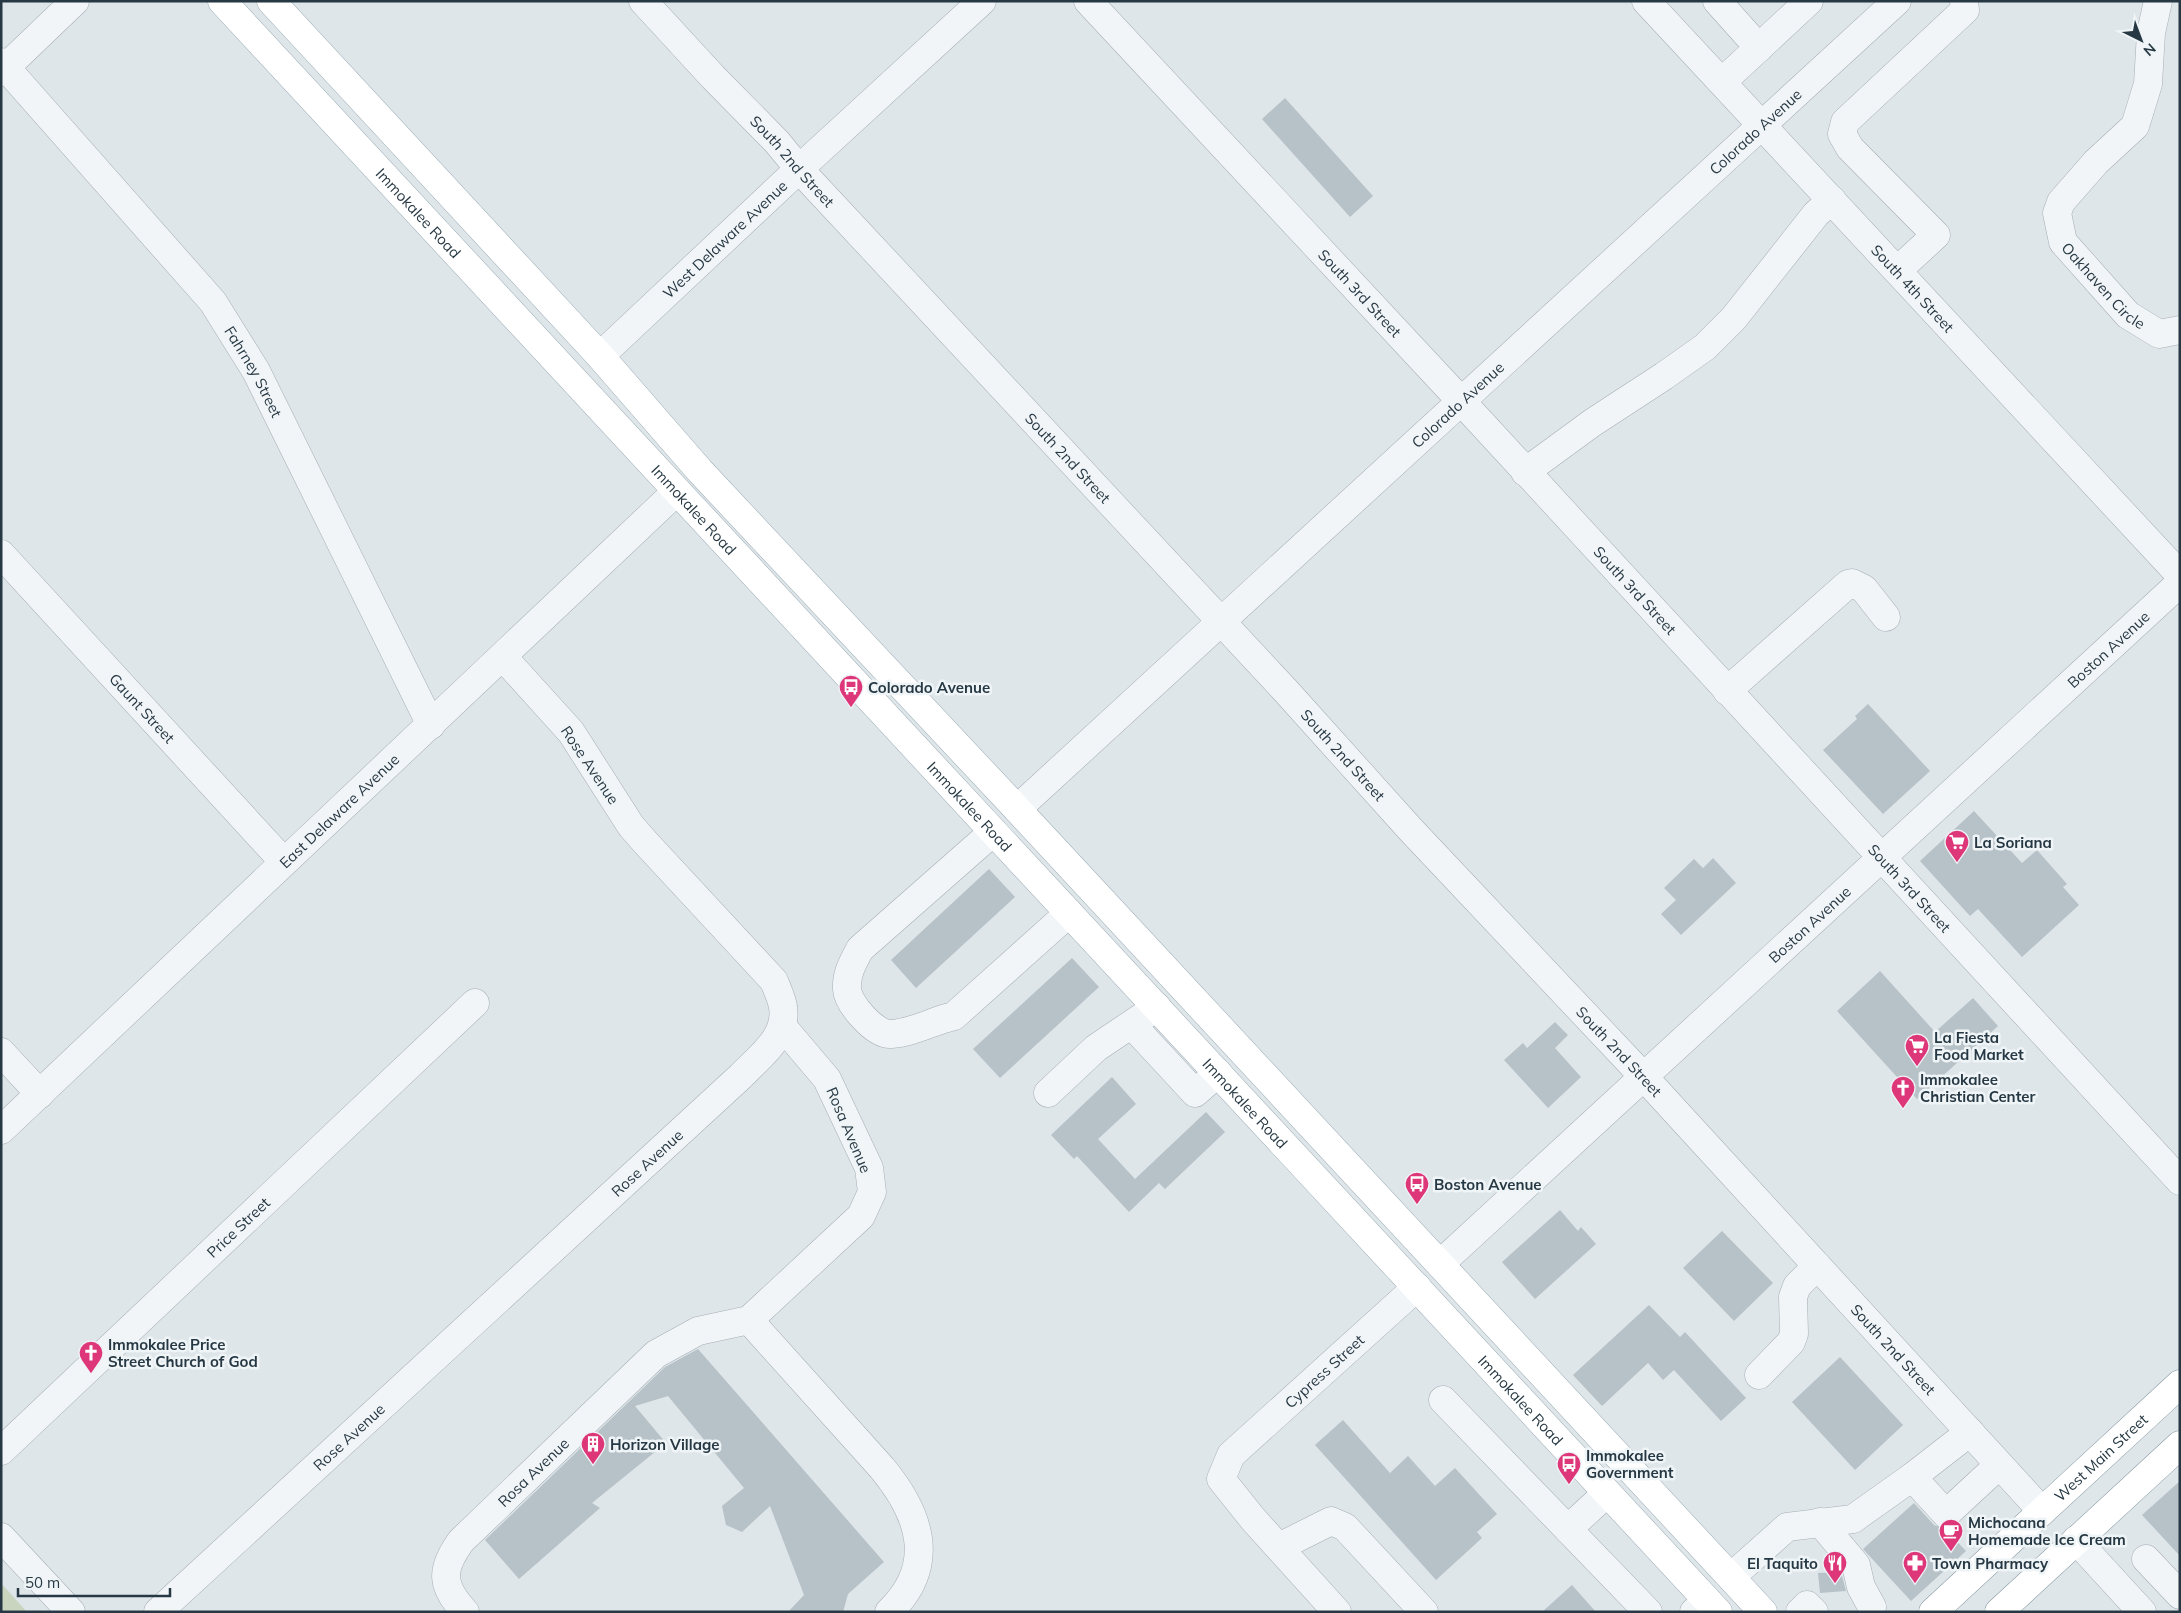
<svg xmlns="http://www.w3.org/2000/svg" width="2181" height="1613" font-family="Mulish,sans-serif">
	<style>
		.green { fill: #cad5bf }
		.building { fill: #b6c1c8 }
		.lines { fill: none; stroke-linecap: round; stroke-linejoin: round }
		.minor-casing { stroke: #a4aeb5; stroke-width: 29 }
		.major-casing { stroke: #9daeb7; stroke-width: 29 }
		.highway-casing { stroke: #8598a2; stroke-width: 29 }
		.minor { stroke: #f2f5f8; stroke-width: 28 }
		.major { stroke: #fff; stroke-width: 28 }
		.highway { stroke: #fff; stroke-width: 28 }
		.labels { text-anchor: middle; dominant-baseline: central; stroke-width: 5; stroke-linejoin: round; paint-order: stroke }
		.street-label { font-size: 15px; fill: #263843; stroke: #eff4f7 }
		.poi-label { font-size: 15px; font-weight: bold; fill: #263843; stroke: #eff4f7; text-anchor: start }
	</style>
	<rect width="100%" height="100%" fill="#dfe6ea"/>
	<polygon class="green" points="1,1583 27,1612 1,1612"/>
	<g class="building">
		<polygon points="1285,98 1373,196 1350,217 1262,119"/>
		<polygon points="1868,704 1930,771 1883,814 1823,750 1857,719 1855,716"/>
		<polygon points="1974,811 2022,863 2037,850 2067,884 2063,887 2079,905 2022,957 1978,909 1970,916 1920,861"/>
		<polygon points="1713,858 1736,883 1681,935 1661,914 1676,900 1664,888 1694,859 1703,868"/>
		<polygon points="989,869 1015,897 916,988 891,960"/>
		<polygon points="1072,958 1099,987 1000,1078 973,1049"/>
		<polygon points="1880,971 1935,1032 1973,998 1998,1026 1917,1099 1837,1011"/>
		<polygon points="1555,1022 1568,1035 1555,1048 1581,1077 1548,1108 1504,1060 1523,1043 1527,1048"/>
		<polygon points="1112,1077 1136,1104 1098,1139 1135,1179 1206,1112 1225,1132 1165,1189 1159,1183 1129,1212 1077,1156 1074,1159 1051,1135"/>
		<polygon points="1560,1210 1578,1231 1581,1227 1596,1244 1535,1299 1502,1262"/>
		<polygon points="1722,1231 1773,1283 1734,1321 1683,1268"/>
		<polygon points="1649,1305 1680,1337 1685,1332 1746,1398 1721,1421 1674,1370 1663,1380 1648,1363 1602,1406 1573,1375"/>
		<polygon points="698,1349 884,1562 848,1594 843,1612 788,1612 804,1595 770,1506 742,1532 726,1525 722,1506 744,1488 668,1396 635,1406 666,1443 592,1503 600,1508 519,1579 485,1540 665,1367"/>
		<polygon points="1840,1357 1903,1425 1855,1470 1792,1402"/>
		<polygon points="1343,1420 1390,1473 1408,1456 1435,1486 1455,1468 1497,1514 1477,1532 1482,1538 1436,1580 1315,1445"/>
		<polygon points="2180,1481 2180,1556 2142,1515"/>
		<polygon points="1914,1503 1934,1525 1945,1529 1966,1551 1911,1601 1863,1549"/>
		<polygon points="1841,1572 1846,1591 1820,1593 1818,1573"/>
		<polygon points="1572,1585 1596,1612 1542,1612"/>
	</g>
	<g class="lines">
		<defs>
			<g id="minor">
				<path id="s1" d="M643,1L713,77L777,142L799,169L1285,690L1411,830L1643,1076L2042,1511"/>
				<path id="s2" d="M1088,1L1462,402L2180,1181"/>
				<path id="s3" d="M1646,1L2180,575"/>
				<polyline points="1717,1 1759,48"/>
				<path id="s4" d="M2158,1L2151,33L2148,84L2135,126L2096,162L2061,202L2057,213L2063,242L2128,315L2159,334L2180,330"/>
				<path id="s5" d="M1,62L213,302L256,371L431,725"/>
				<polyline points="1,72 75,1"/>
				<polyline points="1722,82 1809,1"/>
				<polyline points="1898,270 1936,235 1850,148 1842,134 1845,122 1965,10 1964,1"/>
				<path id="s6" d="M600,356L799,169L982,1"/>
				<polyline points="1525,472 1592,423 1664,376 1705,347 1734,318 1816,214 1832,200"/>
				<path id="s7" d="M1,554L284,862"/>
				<polyline points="1727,691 1848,584 1852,583 1864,589 1886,617"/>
				<path id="s8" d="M1017,809L1897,1"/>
				<path d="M993,832L860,949C853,962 846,974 847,989C848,1004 875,1035 891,1034C913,1033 932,1021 954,1016L1069,913"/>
				<polyline points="1132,1025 1195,1093 1218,1073"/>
				<polyline points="1,1052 40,1094"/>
				<polyline points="1048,1093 1096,1048 1157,1007"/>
				<path id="s9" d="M1,1130L677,491"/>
				<path id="s10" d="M1440,1264L2180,583"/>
				<path d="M749,1320L882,1468C920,1514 938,1565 889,1612"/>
				<polyline points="1759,1375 1791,1342 1794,1334 1793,1297 1797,1286 1817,1266"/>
				<polyline points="1443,1400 1648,1612"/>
				<polyline points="1970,1432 1912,1477 1946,1514 1999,1465"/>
				<path id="s11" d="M1,1451L475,1003"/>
				<polyline points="1820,1522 1856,1565 1861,1587 1872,1607"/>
				<polyline points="1568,1529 1607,1493"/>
				<polyline points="1,1537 71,1612"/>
				<polyline points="2076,1540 2142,1612"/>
				<polyline points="1279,1547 1331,1521 1345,1527 1424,1612"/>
				<polyline points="2146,1559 2180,1595"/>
				<polyline points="1731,1577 1787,1527 1853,1519 1912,1477"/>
				<path id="s12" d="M158,1612L741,1076C759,1057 788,1037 783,1007C782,999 777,989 774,981L645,842L631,826L571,732L503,657"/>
				<path id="s13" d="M465,1612C441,1586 440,1570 461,1541L656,1354L698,1331L749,1320L861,1216L872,1192L869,1168L827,1079L783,1027"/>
				<path id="s14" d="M1337,1612L1253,1519L1221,1479L1231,1455L1417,1287"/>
				<polyline points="1694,1612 1707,1600"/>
				<polyline points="1800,1612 1807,1605 1814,1612"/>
			</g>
			<g id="major">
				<path id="s15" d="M222,1L1718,1612"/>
				<polyline points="271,1 600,356 700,471 1017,809 1763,1612"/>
			</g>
			<g id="highway">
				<path id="s16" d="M1933,1612L2180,1384"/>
				<polyline points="1999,1612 2180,1445"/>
			</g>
		</defs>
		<use href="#minor" class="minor-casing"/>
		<use href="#major" class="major-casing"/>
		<use href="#highway" class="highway-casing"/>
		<use href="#minor" class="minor"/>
		<use href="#major" class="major"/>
		<use href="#highway" class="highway"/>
	</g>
	<defs>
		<symbol id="bus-pin" viewBox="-11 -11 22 30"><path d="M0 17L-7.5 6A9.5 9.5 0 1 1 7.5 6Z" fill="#dd3679" stroke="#eff4f7"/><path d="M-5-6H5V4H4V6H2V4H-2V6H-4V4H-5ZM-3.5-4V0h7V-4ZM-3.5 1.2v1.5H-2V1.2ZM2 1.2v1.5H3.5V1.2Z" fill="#fff"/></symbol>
		<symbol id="supermarket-pin" viewBox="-11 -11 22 30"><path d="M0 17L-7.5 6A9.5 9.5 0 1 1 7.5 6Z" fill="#dd3679" stroke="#eff4f7"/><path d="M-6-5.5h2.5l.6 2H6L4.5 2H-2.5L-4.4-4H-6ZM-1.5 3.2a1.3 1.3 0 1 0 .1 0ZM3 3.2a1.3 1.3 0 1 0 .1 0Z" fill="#fff"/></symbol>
		<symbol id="church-pin" viewBox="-11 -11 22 30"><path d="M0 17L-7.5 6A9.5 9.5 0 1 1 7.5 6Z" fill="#dd3679" stroke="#eff4f7"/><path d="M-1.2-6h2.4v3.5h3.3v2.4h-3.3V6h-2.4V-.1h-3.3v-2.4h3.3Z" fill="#fff"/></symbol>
		<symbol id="building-pin" viewBox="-11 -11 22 30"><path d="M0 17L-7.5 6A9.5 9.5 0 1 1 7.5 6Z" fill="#dd3679" stroke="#eff4f7"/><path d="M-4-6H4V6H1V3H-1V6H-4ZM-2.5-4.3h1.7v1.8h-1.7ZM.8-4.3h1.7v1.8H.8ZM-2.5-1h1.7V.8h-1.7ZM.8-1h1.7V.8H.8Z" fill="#fff"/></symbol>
		<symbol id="cafe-pin" viewBox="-11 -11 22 30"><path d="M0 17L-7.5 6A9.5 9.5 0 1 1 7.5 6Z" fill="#dd3679" stroke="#eff4f7"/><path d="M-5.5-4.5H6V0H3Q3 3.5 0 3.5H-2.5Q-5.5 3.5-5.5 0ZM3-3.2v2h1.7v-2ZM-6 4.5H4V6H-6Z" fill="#fff"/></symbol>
		<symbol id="restaurant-pin" viewBox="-11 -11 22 30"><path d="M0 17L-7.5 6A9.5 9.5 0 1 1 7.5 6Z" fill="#dd3679" stroke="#eff4f7"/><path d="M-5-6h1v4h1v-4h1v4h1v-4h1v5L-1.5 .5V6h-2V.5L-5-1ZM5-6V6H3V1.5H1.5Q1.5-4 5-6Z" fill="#fff"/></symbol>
		<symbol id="pharmacy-pin" viewBox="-11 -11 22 30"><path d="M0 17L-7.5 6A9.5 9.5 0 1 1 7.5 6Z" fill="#dd3679" stroke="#eff4f7"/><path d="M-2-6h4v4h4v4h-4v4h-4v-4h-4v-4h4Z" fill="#fff"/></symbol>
	</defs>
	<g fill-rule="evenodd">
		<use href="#bus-pin" x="837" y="673" width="28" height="38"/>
		<use href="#supermarket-pin" x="1943" y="828" width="28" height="38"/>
		<use href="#supermarket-pin" x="1903" y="1032" width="28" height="38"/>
		<use href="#church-pin" x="1889" y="1074" width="28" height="38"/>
		<use href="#bus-pin" x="1403" y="1170" width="28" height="38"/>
		<use href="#church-pin" x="77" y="1339" width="28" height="38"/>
		<use href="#building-pin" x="579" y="1430" width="28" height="38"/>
		<use href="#bus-pin" x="1555" y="1450" width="28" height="38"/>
		<use href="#cafe-pin" x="1937" y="1517" width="28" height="38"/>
		<use href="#restaurant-pin" x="1821" y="1549" width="28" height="38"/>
		<use href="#pharmacy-pin" x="1901" y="1549" width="28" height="38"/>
	</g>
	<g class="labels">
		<g class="street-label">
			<text stroke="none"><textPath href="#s8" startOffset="1002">Colorado Avenue</textPath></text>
			<text stroke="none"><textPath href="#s1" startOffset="219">South 2nd Street</textPath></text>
			<text stroke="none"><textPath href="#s15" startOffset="289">Immokalee Road</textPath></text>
			<text stroke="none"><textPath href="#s6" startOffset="171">West Delaware Avenue</textPath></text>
			<text stroke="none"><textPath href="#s4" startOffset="335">Oakhaven Circle</textPath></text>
			<text stroke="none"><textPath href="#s3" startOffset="392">South 4th Street</textPath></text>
			<text stroke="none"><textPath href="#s2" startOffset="399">South 3rd Street</textPath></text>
			<text stroke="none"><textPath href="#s5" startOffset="401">Fahrney Street</textPath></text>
			<text stroke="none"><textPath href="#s8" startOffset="598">Colorado Avenue</textPath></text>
			<text stroke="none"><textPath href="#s1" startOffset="624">South 2nd Street</textPath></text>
			<text stroke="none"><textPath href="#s15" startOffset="694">Immokalee Road</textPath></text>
			<text stroke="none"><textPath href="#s2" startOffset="804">South 3rd Street</textPath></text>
			<text stroke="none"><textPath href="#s10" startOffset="908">Boston Avenue</textPath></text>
			<text stroke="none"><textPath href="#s7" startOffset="209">Gaunt Street</textPath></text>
			<text stroke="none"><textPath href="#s1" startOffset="1029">South 2nd Street</textPath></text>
			<text transform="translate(590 765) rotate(56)">Rose Avenue</text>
			<text stroke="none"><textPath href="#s15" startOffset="1099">Immokalee Road</textPath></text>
			<text stroke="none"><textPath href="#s9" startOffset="465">East Delaware Avenue</textPath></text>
			<text stroke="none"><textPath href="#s2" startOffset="1209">South 3rd Street</textPath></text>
			<text stroke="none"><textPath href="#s10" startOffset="502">Boston Avenue</textPath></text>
			<text stroke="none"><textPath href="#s1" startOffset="1434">South 2nd Street</textPath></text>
			<text stroke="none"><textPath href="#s15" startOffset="1504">Immokalee Road</textPath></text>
			<text transform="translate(849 1130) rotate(67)">Rosa Avenue</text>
			<text stroke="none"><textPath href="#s12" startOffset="664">Rose Avenue</textPath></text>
			<text stroke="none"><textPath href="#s11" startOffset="326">Price Street</textPath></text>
			<text stroke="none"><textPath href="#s1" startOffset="1839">South 2nd Street</textPath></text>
			<text stroke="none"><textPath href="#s14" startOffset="328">Cypress Street</textPath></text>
			<text stroke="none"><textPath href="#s15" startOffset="1909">Immokalee Road</textPath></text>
			<text stroke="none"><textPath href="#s12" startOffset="259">Rose Avenue</textPath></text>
			<text stroke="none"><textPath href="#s16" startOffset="228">West Main Street</textPath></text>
			<text stroke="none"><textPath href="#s13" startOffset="180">Rosa Avenue</textPath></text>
		</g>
		<g class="poi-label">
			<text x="868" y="687">Colorado Avenue</text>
			<text x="1974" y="842">La Soriana</text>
			<text x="1934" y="1037">La Fiesta<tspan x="1934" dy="17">Food Market</tspan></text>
			<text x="1920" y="1079">Immokalee<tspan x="1920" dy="17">Christian Center</tspan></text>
			<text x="1434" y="1184">Boston Avenue</text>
			<text x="108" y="1344">Immokalee Price<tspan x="108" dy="17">Street Church of God</tspan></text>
			<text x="610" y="1444">Horizon Village</text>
			<text x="1586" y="1455">Immokalee<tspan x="1586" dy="17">Government</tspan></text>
			<text x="1968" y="1522">Michocana<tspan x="1968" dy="17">Homemade Ice Cream</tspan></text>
			<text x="1818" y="1563" text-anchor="end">El Taquito</text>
			<text x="1932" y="1563">Town Pharmacy</text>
		</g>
	</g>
	<rect width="2181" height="1613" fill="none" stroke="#263843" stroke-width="5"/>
	<g transform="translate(2141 40) rotate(138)" stroke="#eff4f7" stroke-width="4" paint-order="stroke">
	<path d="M0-4L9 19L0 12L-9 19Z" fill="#263843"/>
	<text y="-8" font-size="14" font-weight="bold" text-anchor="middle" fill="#263843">N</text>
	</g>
	<path d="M18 1588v8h152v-8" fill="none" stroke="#263843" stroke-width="2.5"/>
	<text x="25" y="1588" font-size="15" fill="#263843" stroke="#eff4f7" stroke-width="4" paint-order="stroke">50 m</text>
</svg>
